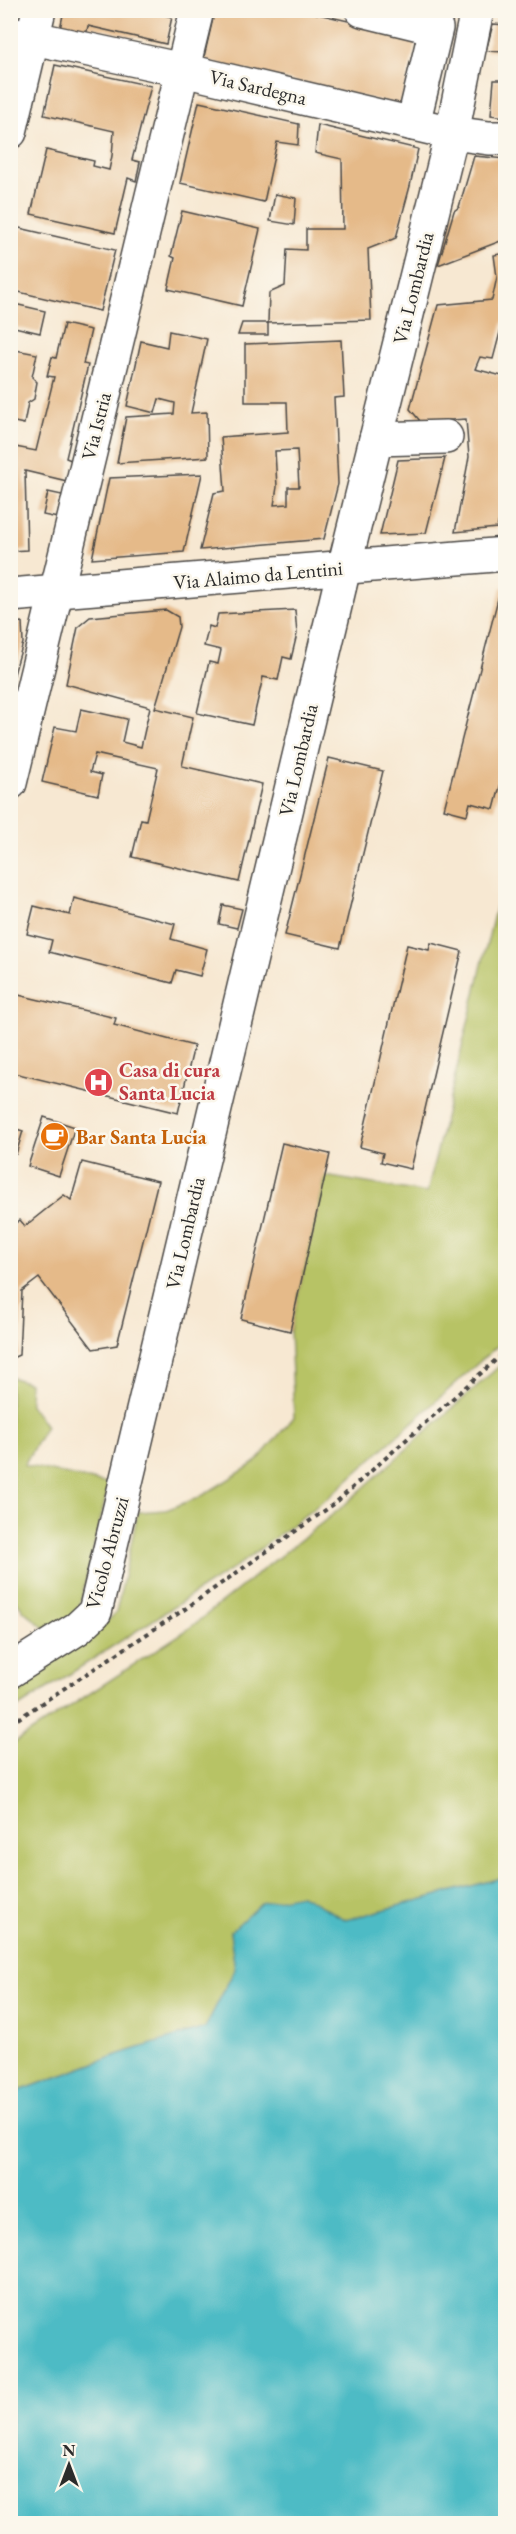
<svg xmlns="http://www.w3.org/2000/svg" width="516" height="2534" font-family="'EB Garamond',serif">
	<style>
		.green { fill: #b7c365; stroke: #717748; stroke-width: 1.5 }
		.water { fill: #4dbbc5; stroke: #3c7378; stroke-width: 1.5 }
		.building { fill: #e5ba89; fill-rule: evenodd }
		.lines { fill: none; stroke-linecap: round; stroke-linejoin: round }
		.minor-casing { stroke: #4a4744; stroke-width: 36 }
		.path { stroke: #4a4744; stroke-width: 4; stroke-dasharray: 4.5 4.5; stroke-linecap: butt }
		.minor { stroke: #fff; stroke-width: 33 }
		.labels { text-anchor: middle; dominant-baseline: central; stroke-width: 5; stroke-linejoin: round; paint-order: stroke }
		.street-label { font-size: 20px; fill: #2b2b2b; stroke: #fbf7ec }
		.health-label { font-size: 20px; font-weight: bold; fill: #be3a42; stroke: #fbf7ec; text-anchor: start }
		.food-label { font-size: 20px; font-weight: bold; fill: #c56008; stroke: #fbf7ec; text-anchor: start }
	</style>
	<rect width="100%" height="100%" fill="#fbf7ec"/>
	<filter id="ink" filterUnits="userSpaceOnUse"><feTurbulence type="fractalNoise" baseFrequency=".0167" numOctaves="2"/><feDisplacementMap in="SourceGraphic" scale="12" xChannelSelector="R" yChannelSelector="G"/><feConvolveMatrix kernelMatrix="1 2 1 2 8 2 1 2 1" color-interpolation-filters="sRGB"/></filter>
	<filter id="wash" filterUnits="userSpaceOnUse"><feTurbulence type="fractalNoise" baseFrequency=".008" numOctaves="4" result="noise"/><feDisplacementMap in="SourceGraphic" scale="24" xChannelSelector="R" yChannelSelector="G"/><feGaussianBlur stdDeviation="1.35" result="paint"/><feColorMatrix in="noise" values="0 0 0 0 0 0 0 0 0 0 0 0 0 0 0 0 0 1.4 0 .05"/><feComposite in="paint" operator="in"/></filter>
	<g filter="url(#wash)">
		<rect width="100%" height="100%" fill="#f7e8d2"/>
		<g class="green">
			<polygon points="497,902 505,903 505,1339 329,1497 240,1564 11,1712 11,1684 91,1635 116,1613 138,1512 166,1510 200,1497 255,1463 294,1417 290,1331 325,1176 427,1193"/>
			<polygon points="505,1361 505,1877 346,1920 301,1895 230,1932 235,1969 205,2028 123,2053 11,2094 11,1745 187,1630 342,1507"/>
			<polygon points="10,1377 29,1383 30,1405 46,1426 24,1465 109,1484 78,1612 49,1632 24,1611 11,1593"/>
		</g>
		<polygon class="water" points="505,1877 505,2523 11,2523 11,2094 123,2053 205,2028 235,1969 230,1932 261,1903 301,1895 346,1920"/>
		<g id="blocks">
			<g class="building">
				<polygon points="64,10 145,10 172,17 166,44 88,26 86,36 60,29"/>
				<polygon points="215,10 301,10 417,37 401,105 203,61"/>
				<polygon points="493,24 506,25 506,52 486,51"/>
				<polygon points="503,57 506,57 506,117 491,115 494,80 501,80"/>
				<polygon points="55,65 151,86 132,160 140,162 136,181 128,178 115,233 31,214 46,150 94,161 93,166 109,170 112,156 114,131 44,115"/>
				<polygon points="199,102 299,124 298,145 277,142 264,202 180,183"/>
				<polygon points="318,125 418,149 410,186 396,238 368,249 371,320 268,323 269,293 285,286 287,249 306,250 306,229 343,229 342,159 315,153"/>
				<polygon points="474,156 506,159 506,239 438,265 454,211 459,207"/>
				<polygon points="275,194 296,198 294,225 270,221"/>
				<polygon points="182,211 260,229 242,306 168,289 175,258 171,256"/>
				<polygon points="15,227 115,250 100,311 10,290 10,246"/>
				<polygon points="506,253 506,322 503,321 493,359 480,357 475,369 506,377 506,492 497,528 455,532 469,457 466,419 421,422 410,409 438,305 492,300 497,277 494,255"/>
				<polygon points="10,303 45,311 40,333 10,326"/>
				<polygon points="242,323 268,323 268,335 238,335"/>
				<polygon points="64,324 91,330 83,364 88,365 66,458 71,460 67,481 25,471 27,550 10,551 10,446 36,451 54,377 47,376 52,357 56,358"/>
				<polygon points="169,331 207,339 191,413 207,412 208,457 117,463 126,417 174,414 175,403 159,399 155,413 127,406 141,341 167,347"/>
				<path d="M341,340L344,397L334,398L338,484L324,539L200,550L214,493L225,491L221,437L288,432L287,402H245V344ZM297,450L299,487H288V504L274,505L277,487L275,451Z"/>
				<polygon points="10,349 37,354 32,377 37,382 34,399 28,403 24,424 10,421"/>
				<polygon points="445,458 426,533 380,535 398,460"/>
				<polygon points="202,474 184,552 92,559 109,478"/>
				<polygon points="48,492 62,495 58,518 43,515"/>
				<polygon points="501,587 506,588 506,764 494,809 470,803 467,815 444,809"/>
				<polygon points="166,610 178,617 179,627 155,708 193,717 182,766 262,784 239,882 132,857 141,819 146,820 158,768 95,754 90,772 102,775 98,795 42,782 55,727 76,731 81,709 127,719 122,742 141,747 150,707 66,684 78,627 90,617"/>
				<polygon points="295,610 297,634 291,659 283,657 278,680 263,677 252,725 197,713 209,662 218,664 221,650 204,646 209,626 215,628 218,614"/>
				<polygon points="22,622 23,643 10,688 10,623"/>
				<polygon points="329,758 383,771 340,948 285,935"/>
				<polygon points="74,898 175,924 171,939 207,949 200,976 176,970 172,983 49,952 52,940 27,934 34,906 70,915"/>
				<polygon points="223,905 242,909 237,928 219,924"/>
				<polygon points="431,943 462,951 411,1169 381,1162 383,1153 360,1147 407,945 429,950"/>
				<polygon points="10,993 116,1018 114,1025 194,1046 178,1113 10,1072"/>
				<polygon points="44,1117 75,1127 59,1176 28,1166"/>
				<polygon points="10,1127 23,1131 16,1154 10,1152"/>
				<polygon points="282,1143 330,1154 290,1331 241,1319"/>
				<polygon points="82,1162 158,1181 117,1345 93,1349 39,1278 22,1291 19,1355 10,1359 10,1227 20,1220 25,1226 64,1195 71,1200"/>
			</g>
		</g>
	</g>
	<g filter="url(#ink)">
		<use href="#blocks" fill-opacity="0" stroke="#4a4744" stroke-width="1.5"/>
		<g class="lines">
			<defs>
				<g id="minor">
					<polyline points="362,10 436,28 413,124"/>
					<polyline points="10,33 183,70 452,133 489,138 506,138"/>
					<polyline points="10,132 39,10"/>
					<polyline points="376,439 446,437"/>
					<polyline points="10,595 506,554"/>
					<polyline points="10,783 197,10"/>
					<polyline points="10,1671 78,1628 95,1612 344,568 452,133 477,10"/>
				</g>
			</defs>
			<use href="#minor" class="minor-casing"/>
			<polyline class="path" points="10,1724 185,1609 334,1504 506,1351"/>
			<use href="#minor" class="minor"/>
		</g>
	</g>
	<defs>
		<symbol id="hospital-disc" viewBox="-11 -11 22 22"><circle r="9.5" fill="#e0444e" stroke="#fbf7ec"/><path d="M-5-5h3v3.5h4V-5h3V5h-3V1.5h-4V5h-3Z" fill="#fff"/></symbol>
		<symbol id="cafe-disc" viewBox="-11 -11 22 22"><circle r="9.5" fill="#e8710a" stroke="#fbf7ec"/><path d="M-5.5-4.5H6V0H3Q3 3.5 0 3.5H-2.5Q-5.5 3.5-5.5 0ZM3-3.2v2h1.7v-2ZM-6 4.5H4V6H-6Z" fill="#fff"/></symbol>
	</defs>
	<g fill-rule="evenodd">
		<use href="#hospital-disc" x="82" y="1066" width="33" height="33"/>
		<use href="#cafe-disc" x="38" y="1120" width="33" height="33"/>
	</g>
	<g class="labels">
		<g class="street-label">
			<text transform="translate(258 87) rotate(13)">Via Sardegna</text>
			<text transform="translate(413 288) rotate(-76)">Via Lombardia</text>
			<text transform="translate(96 426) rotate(-76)">Via Istria</text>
			<text transform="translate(258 575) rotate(-5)">Via Alaimo da Lentini</text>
			<text transform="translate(298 760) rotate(-77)">Via Lombardia</text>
			<text transform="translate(185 1233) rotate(-77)">Via Lombardia</text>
			<text transform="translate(107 1553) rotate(-75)">Vicolo Abruzzi</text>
		</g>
		<g class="health-label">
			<text x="119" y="1070">Casa di cura<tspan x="119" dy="23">Santa Lucia</tspan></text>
		</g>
		<g class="food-label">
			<text x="76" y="1137">Bar Santa Lucia</text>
		</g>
	</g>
	<rect width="516" height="2534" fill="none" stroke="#fbf7ec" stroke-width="36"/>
	<g transform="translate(69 2465)" stroke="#fbf7ec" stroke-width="4.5" paint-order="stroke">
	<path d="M0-4.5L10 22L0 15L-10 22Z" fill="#2b2b2b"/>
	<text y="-9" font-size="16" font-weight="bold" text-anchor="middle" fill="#2b2b2b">N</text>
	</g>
</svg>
